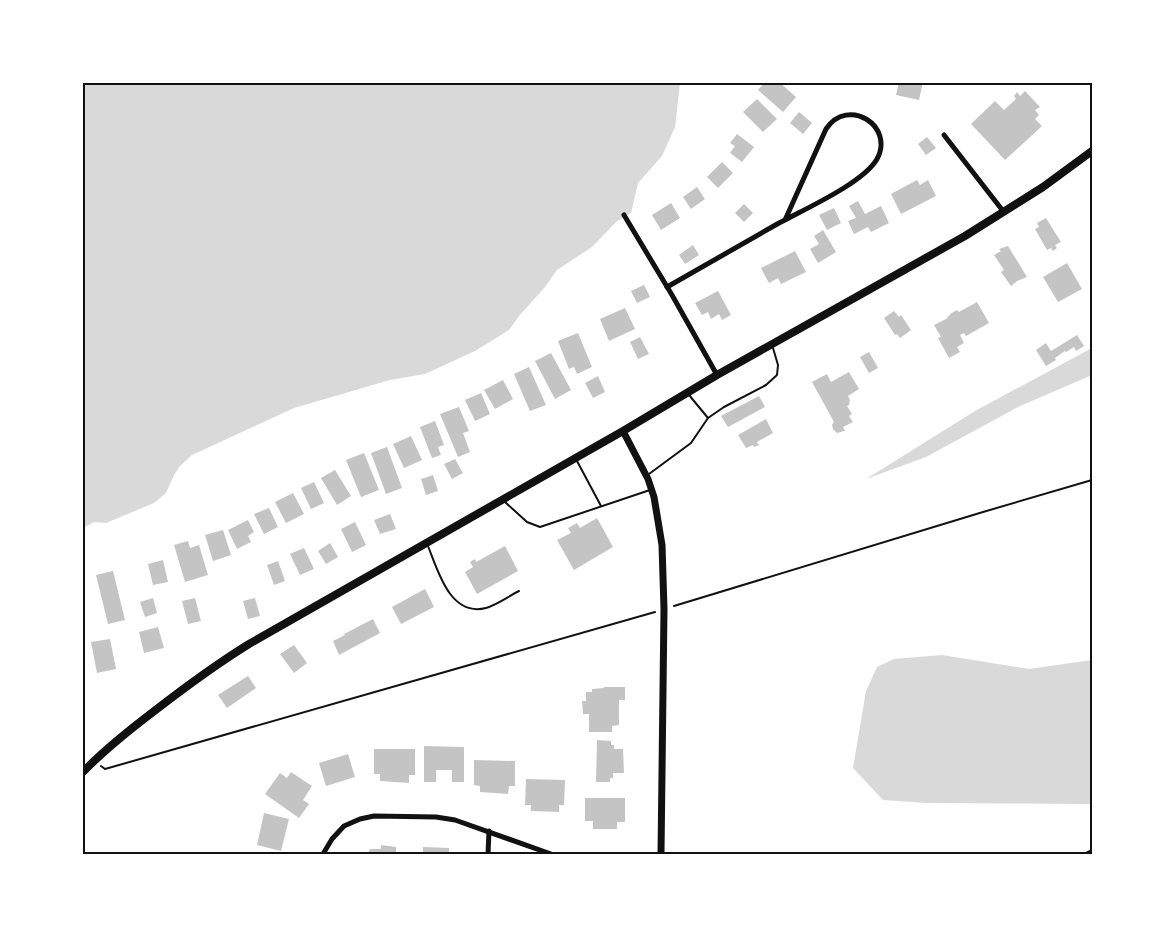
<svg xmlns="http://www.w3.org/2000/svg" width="1175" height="937" font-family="'Work Sans',sans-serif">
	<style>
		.water { fill: #d9d9d9 }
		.building { fill: #c4c4c4 }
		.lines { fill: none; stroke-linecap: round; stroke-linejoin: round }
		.path { stroke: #111; stroke-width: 2 }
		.service { stroke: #111; stroke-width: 2 }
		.minor { stroke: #111; stroke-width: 5 }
		.tertiary { stroke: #111; stroke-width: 7 }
		.secondary { stroke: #111; stroke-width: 8 }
		.neatline { fill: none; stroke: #111; stroke-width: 2 }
	</style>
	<rect width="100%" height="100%" fill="#fff"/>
	<g class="water">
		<polygon points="83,83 680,83 675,127 662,156 638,183 631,213 616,222 592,247 557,270 545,287 519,316 509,330 475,351 425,374 390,380 294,408 192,455 180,466 174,475 166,493 154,503 106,523 94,522 85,527 83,531"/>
		<polygon points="1092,348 1092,375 1018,407 926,457 866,479 975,411"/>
		<polygon points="942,655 1029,669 1092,660 1092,804 926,803 883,800 853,768 866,691 877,667 894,659"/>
	</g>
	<g class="building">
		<polygon points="765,82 779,82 796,97 783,112 758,90"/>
		<polygon points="899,82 923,82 919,100 896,95"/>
		<polygon points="1025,91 1040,107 1035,110 1039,115 1035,119 1042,126 1005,160 971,124 995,101 1004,110 1016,99 1014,96 1017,92 1020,96"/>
		<polygon points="757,99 777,119 763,132 743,112"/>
		<polygon points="799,112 812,123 803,134 790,123"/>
		<polygon points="737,134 754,147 742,162 730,153 735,146 730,143"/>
		<polygon points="927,137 936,148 926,155 918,144"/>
		<polygon points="722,162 733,173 718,188 707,177"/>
		<polygon points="917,180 920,185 928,180 936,196 901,214 891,194"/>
		<polygon points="697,187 705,199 691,209 683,197"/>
		<polygon points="858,201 865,214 881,206 889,223 871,232 868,227 854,234 848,221 856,218 849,206"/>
		<polygon points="671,203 680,218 661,230 652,215"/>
		<polygon points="744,204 753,213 744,222 735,213"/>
		<polygon points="834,208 841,223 827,230 819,215"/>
		<polygon points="1046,218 1061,242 1055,245 1057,248 1053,251 1051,248 1047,250 1035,229 1039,227 1037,223"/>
		<polygon points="823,230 836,252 818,263 810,249 819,244 814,236"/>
		<polygon points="693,245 699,255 685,264 679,255"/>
		<polygon points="1008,246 1027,277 1017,281 1011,286 1001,272 1004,270 994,255 1001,251 999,249"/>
		<polygon points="795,251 806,272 781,284 778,278 769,283 761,268"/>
		<polygon points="1067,263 1082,289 1058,302 1043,277"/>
		<polygon points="644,285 650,297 637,303 631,291"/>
		<polygon points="718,291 731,315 722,320 719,314 711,319 708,312 702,315 695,303"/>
		<polygon points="977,302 989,323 966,336 964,333 960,335 964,343 957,347 960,352 949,358 938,338 941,337 934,325 948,318 947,317 950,315 950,314 957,310 959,312"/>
		<polygon points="625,308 635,329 609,341 600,319"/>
		<polygon points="894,311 899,317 901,315 911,330 900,338 897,334 895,335 884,318"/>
		<polygon points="578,333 592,367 577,374 574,367 569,369 558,341"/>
		<polygon points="1077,335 1084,346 1076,351 1074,347 1066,352 1065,351 1055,358 1056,360 1046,366 1036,350 1046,343 1051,351"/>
		<polygon points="640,337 649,354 638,359 630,342"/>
		<polygon points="869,352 878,368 869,373 860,357"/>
		<polygon points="551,353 571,390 555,399 535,361"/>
		<polygon points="529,367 546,405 530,411 514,374"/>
		<polygon points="849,372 859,389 848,396 850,400 849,405 847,406 852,414 849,416 853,422 843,427 845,431 844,431 837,433 833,429 832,425 834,422 812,382 827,374 831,382"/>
		<polygon points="598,376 605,392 593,398 585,383"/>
		<polygon points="503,380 513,399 495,409 484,390"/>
		<polygon points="481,393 490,414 475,421 465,400"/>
		<polygon points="759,396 765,407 728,427 721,416"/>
		<polygon points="459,407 469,431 463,433 470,452 458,457 440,414"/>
		<polygon points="766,419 773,433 757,442 759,445 754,447 753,445 746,448 738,435"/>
		<polygon points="435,421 444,445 438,447 441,455 432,458 420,427"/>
		<polygon points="411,436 422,460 404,468 393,444"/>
		<polygon points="387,447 402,488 386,494 371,453"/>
		<polygon points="364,453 379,490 361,497 346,460"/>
		<polygon points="455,459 463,473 452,479 444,464"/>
		<polygon points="335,470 351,496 337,505 321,478"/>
		<polygon points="433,475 438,491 426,495 421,479"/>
		<polygon points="314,482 324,503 311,509 301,488"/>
		<polygon points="293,493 304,514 286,523 275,502"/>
		<polygon points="269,508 278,527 264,534 254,514"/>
		<polygon points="390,514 396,529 380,534 374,520"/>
		<polygon points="597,518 613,547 574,570 557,540 571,533 568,528 577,523 580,528"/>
		<polygon points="248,520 254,532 248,536 251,542 237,549 228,530"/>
		<polygon points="355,522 366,545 352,552 341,529"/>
		<polygon points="223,530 231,555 213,561 205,535"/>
		<polygon points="188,541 190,548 199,545 208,575 185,582 174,545"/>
		<polygon points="330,543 338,557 326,564 318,551"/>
		<polygon points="505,546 518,571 477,594 465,572 473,567 470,562 475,559 476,562"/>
		<polygon points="304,548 314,569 300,575 290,554"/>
		<polygon points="163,560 168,582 153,585 148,564"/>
		<polygon points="278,561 285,581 274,585 267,565"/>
		<polygon points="113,571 125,620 108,624 96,575"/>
		<polygon points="425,589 434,607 401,624 392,607"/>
		<polygon points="153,598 157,613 145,617 140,602"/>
		<polygon points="195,598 201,621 188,624 182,601"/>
		<polygon points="255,598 260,616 248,619 243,601"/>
		<polygon points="373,619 380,633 339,655 333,641 345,635 344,634"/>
		<polygon points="158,627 164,648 144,653 139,632"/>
		<polygon points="110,639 116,669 97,673 91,642"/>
		<polygon points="294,645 307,663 294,673 280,654"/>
		<polygon points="248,676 256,688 227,708 218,695"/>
		<polygon points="604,687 625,687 625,700 619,700 619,725 612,726 612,732 589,732 589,714 583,714 582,701 586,701 586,692 592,692 592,689 604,688"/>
		<polygon points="597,740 611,741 611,745 614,745 614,749 623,749 624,773 613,773 613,778 610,778 610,782 596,782"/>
		<polygon points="424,746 464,747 464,782 452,782 452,770 436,770 436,782 424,782"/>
		<polygon points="374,749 415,749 415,775 409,775 409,783 380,781 380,774 374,774"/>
		<polygon points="348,754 355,777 326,786 319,763"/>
		<polygon points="474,760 515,761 515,786 509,786 508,794 480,792 480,786 474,785"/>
		<polygon points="291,772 312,786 303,800 309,804 299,818 265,794 280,773 287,778"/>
		<polygon points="526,779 565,780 564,805 559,805 559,812 531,811 531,805 525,805"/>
		<polygon points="585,798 625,798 625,822 617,822 617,829 593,829 593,821 585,821"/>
		<polygon points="264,813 289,819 281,851 257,845"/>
		<polygon points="381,845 396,847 396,854 358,854 358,852 369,852 370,849 381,849"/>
		<polygon points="423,847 449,848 449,854 423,854"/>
	</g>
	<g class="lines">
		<g class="path">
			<polyline points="674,606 983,512 1092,480"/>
			<polyline points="101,766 105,769 655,612"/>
		</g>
		<g class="service">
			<polyline points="689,395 708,418"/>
			<polyline points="577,461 601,506"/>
			<polyline points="649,474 691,443 708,418 724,407 766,385 777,375 778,365 773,348"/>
			<polyline points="505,502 527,522 540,527 650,490"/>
			<path d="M428,546C438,571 450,617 486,608C497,605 509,596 519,591"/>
			<polyline points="1084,854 1092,850"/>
		</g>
		<g class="minor">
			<polyline points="944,135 1003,211"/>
			<polyline points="624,215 672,295 717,375"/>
			<path d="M667,287L779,223L785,220C809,207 864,182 877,159C895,126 848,96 826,129L785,220"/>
			<polyline points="323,854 332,839 344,826 360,819 374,816 436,817 455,820 551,854"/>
			<polyline points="488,854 489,831"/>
		</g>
		<polyline class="tertiary" points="623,431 648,479 654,497 662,545 664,609 661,854"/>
		<path class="secondary" d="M82,773C104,750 128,731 153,712C184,688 215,665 249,644L623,431L717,375L965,236L1043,187L1092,151"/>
	</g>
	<rect width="1175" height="937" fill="none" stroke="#ffffff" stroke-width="168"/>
	<rect x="84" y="84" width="1007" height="769" class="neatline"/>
</svg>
